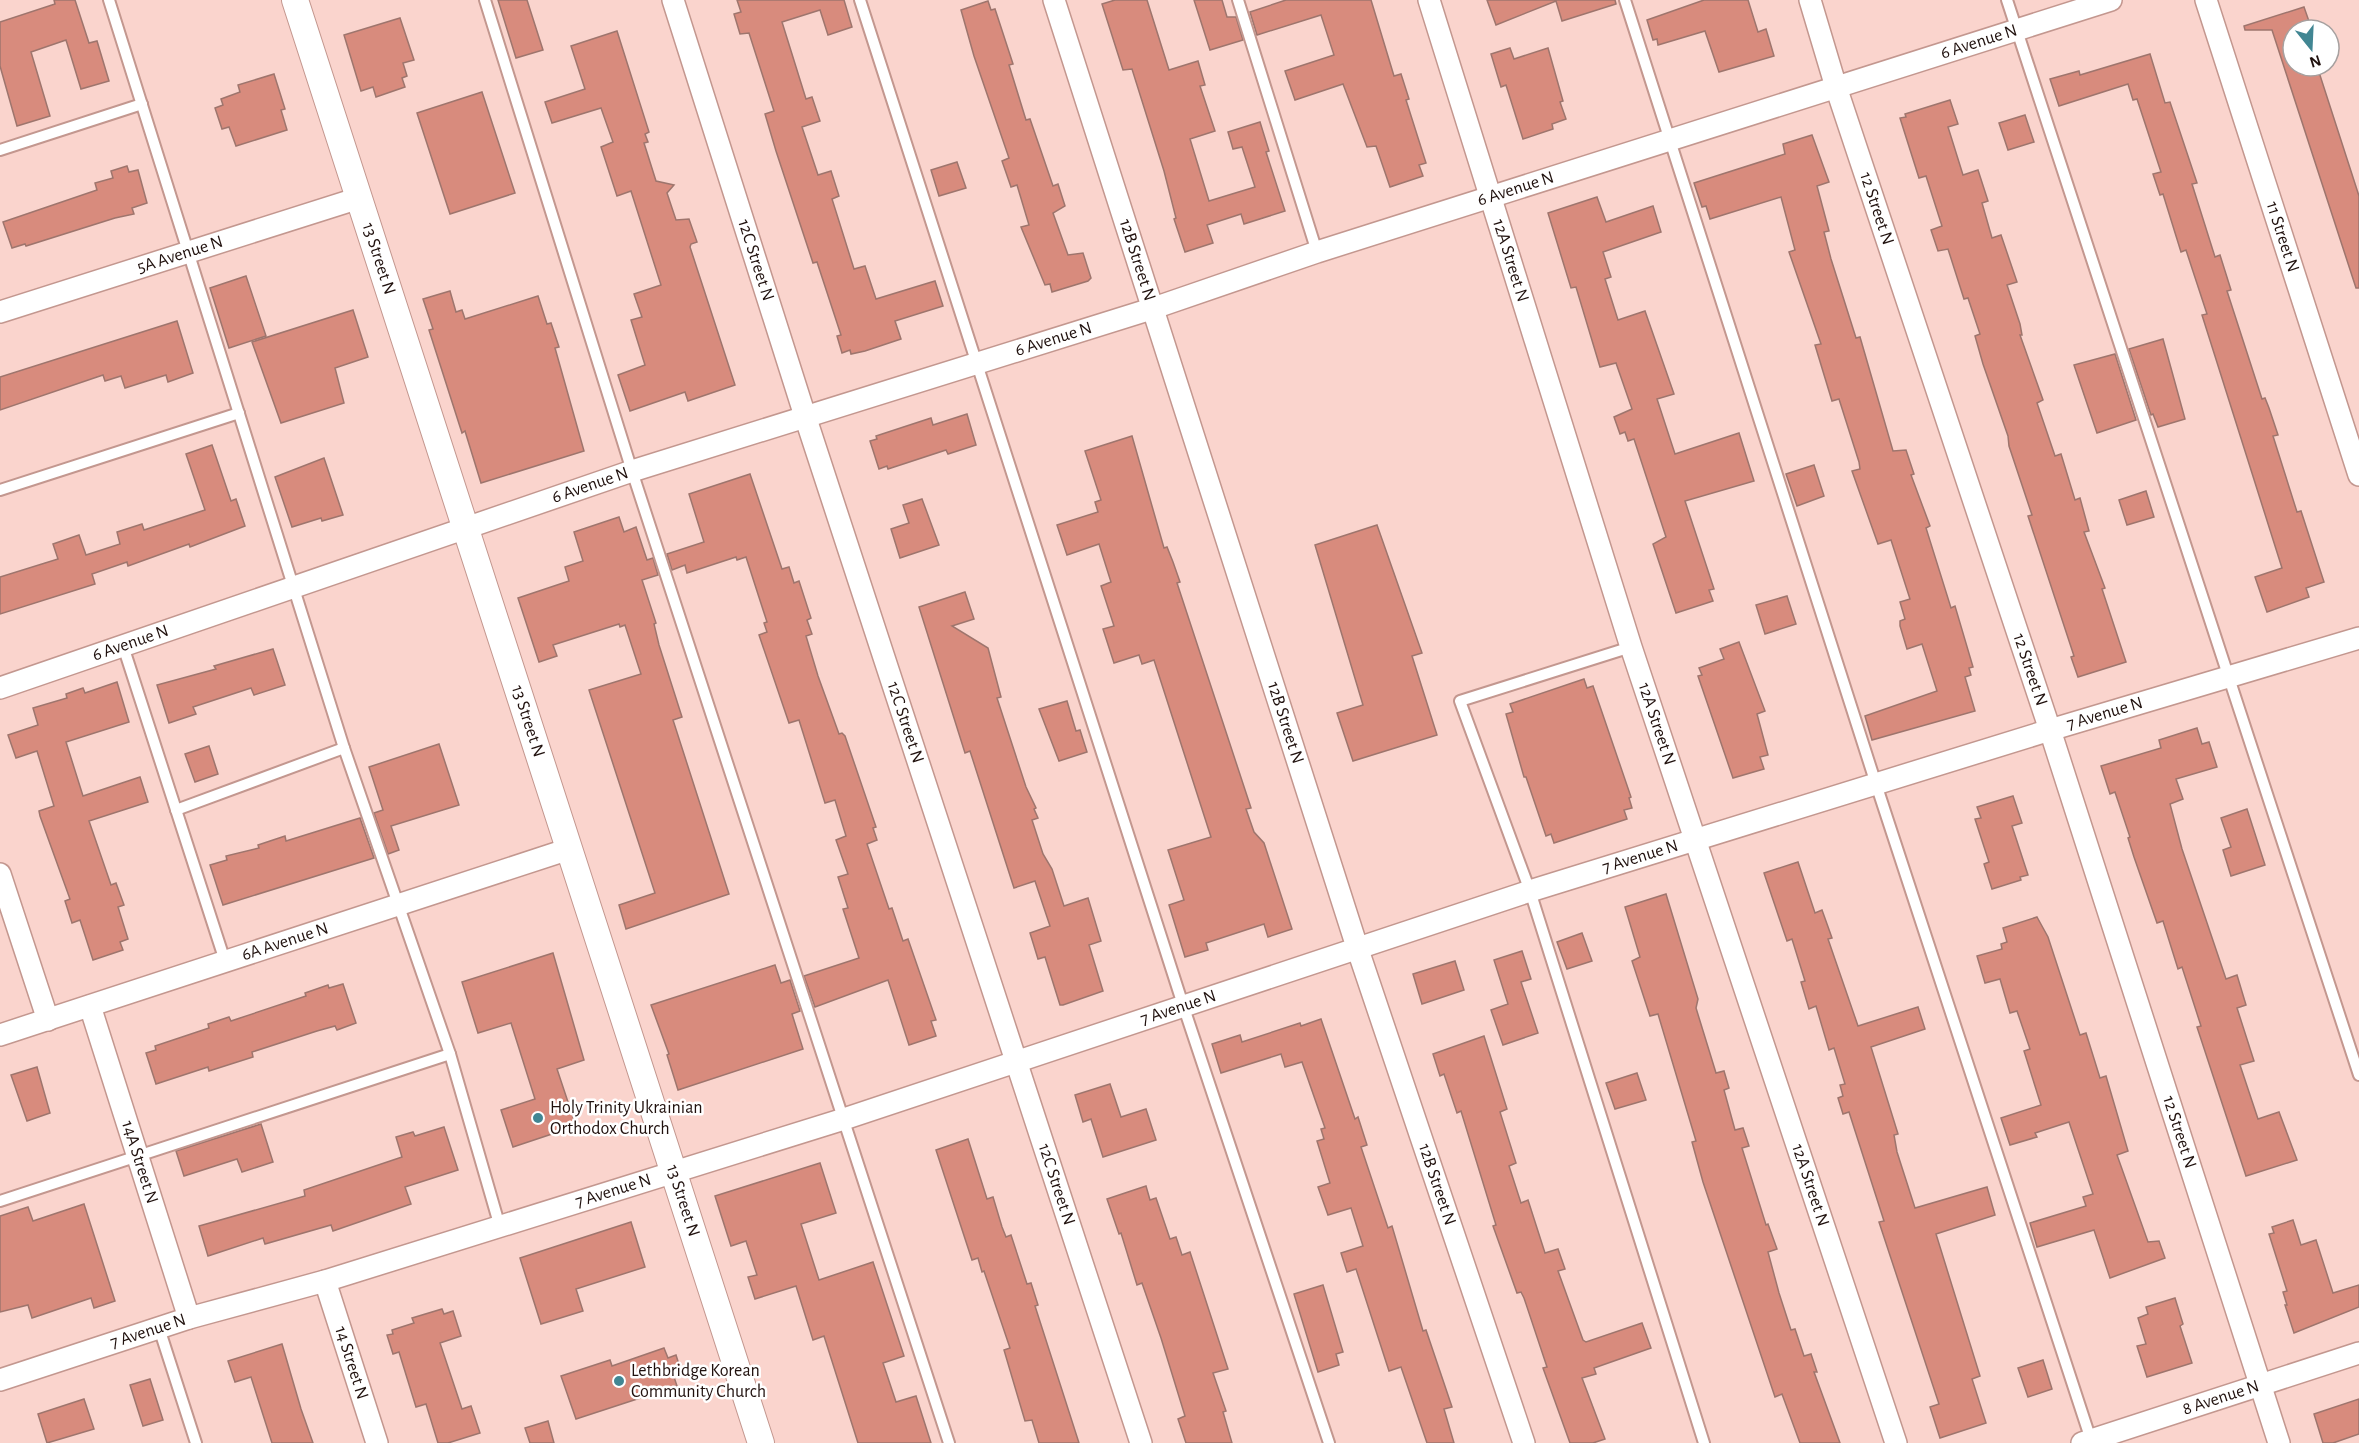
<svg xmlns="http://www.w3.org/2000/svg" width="2359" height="1443" font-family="'Alegreya Sans',sans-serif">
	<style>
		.building { fill: #d88b7d; stroke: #9e756d; stroke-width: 1.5 }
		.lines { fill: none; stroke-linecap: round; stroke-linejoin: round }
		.service-casing { stroke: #c3978f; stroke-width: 14 }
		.minor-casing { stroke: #c3978f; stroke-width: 24 }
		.tertiary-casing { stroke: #c3978f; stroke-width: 28 }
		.service { stroke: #fff; stroke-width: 10 }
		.minor { stroke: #fff; stroke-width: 21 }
		.tertiary { stroke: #fff; stroke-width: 26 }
		.poi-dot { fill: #418693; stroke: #fff; stroke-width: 2 }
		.labels { text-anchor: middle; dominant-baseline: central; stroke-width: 5; stroke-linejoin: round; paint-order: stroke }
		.street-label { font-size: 18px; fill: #20110e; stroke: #fff }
		.poi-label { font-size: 18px; fill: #20110e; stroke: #fff; text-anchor: start }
	</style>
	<rect width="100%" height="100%" fill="#fad4cd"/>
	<g class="building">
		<polygon points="54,0 75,0 89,43 97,41 109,81 81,89 66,40 31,52 50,116 17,126 0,66 0,22 55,4"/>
		<polygon points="498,0 527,0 543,50 516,58"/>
		<polygon points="737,0 844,0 852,27 828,35 820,10 782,22 806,99 812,97 820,121 802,127 818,175 831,171 839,196 832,199 854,269 865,266 876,299 935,281 943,306 895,321 901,339 865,351 851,354 850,350 842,353 837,336 841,335 817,262 813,263 776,151 765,114 774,111 749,33 740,34 734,14 741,12"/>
		<polygon points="1115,0 1147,0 1169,70 1198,61 1205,85 1200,86 1215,131 1190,139 1209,201 1255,187 1242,147 1233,149 1228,132 1260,122 1269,151 1266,152 1285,211 1244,224 1241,214 1207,225 1213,243 1185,252 1174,219 1176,218 1164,171 1132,69 1123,70 1102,4"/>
		<polygon points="1194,0 1222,0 1227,17 1236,17 1243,40 1210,50"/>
		<polygon points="1286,0 1371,0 1394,76 1401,74 1409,99 1406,100 1426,163 1419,165 1423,176 1390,187 1376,146 1367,147 1343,84 1295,100 1285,71 1334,55 1321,15 1257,35 1250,12"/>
		<polygon points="1487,0 1615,0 1616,4 1562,21 1556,1 1496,25"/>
		<polygon points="1704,0 1748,0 1758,32 1766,29 1774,56 1719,72 1705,31 1658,45 1657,39 1653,40 1647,20"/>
		<polygon points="988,1 991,10 995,9 1013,64 1009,65 1026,120 1030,119 1053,186 1058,184 1065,206 1053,213 1068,255 1083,253 1091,278 1088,281 1052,292 1050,284 1045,285 1021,227 1029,225 1017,185 1011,187 1002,161 1009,158 974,56 961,10"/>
		<polygon points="2304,7 2312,30 2293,30 2293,66 2317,66 2359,196 2359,288 2356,288 2272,30 2245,30 2244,26"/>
		<polygon points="400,18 414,60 403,63 407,76 402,78 405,87 376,97 373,87 361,91 344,35"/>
		<polygon points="617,31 649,132 645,134 648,142 644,143 656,181 674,185 667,193 676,220 689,219 697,242 691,244 690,247 735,385 688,401 685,392 630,411 618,375 645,365 631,320 642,317 634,294 661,285 631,191 617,196 601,147 613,142 601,108 552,123 545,102 585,89 571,46"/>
		<polygon points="1510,48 1514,59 1548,48 1563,101 1560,102 1566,119 1552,124 1553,129 1523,139 1506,85 1501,87 1491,54"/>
		<polygon points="2150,54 2165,103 2170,102 2197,183 2192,184 2215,257 2220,255 2231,290 2227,291 2262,399 2265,398 2269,408 2278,435 2273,436 2297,512 2301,511 2324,582 2306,588 2309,597 2267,612 2255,577 2282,568 2202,315 2207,314 2186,250 2181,252 2163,194 2160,195 2153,174 2161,172 2137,99 2133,100 2128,84 2059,106 2050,79 2079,71 2080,75"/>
		<polygon points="274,74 285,109 281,110 287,130 236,146 229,127 222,129 215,108 223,105 221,99 240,92 238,85"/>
		<polygon points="482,92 515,193 450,214 417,113"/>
		<polygon points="1950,100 1958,124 1948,127 1963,175 1978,170 1988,201 1982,203 1992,238 2001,235 2017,282 2007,285 2020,324 2022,335 2020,335 2043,400 2037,403 2055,456 2061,454 2075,500 2080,498 2089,531 2084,532 2105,588 2102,589 2126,662 2078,677 2071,657 2074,656 2028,516 2032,515 2009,446 2008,436 1983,364 1975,336 1980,334 1968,298 1964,299 1948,249 1938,251 1931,230 1942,226 1926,176 1919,178 1900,118 1906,117 1905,114"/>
		<polygon points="2025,115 2034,142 2008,150 1999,123"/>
		<polygon points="1812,135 1829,182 1817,186 1829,231 1824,232 1831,259 1856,338 1860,337 1893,451 1906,450 1914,474 1911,475 1930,526 1926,528 1951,608 1955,606 1973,667 1969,668 1971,675 1965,677 1975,711 1872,740 1865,716 1937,691 1922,644 1907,649 1900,626 1900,621 1905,619 1900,602 1910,599 1891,540 1878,544 1852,471 1860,469 1859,462 1839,399 1832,401 1815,345 1821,344 1789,252 1795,250 1781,197 1710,219 1706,206 1702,207 1694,183 1785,154 1783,144"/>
		<polygon points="957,162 966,188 939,196 931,170"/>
		<polygon points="127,166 129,172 138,170 147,203 132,208 134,214 115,218 26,246 25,244 12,248 3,222 97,190 95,183 113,178 111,171"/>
		<polygon points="1597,197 1606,222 1653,206 1661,232 1603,252 1611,277 1605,279 1618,320 1645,311 1674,394 1657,399 1675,454 1739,433 1754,481 1685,501 1714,589 1709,590 1713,601 1676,613 1653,544 1666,537 1634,439 1628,441 1625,432 1620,434 1614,417 1632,409 1616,363 1600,367 1576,287 1571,288 1548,213"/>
		<polygon points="246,276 266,336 229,348 210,288"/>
		<polygon points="450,291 456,312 462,310 465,319 538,296 547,324 551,323 559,347 555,348 584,451 481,483 465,431 462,433 429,330 433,329 423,299"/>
		<polygon points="353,310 368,357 335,368 344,403 281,423 252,342"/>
		<polygon points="177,321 193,373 168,382 166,375 125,388 121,376 105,381 103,375 0,410 0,377"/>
		<polygon points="2163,339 2185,419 2158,427 2153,414 2151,415 2129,349"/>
		<polygon points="2115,354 2136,420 2097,433 2074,365"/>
		<polygon points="967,414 976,445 948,454 946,450 888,469 887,466 879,469 870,441 877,439 876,436 931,418 933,425"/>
		<polygon points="1132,436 1164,548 1167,547 1173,562 1180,582 1177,583 1251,808 1246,809 1254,832 1264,843 1292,929 1268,937 1264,924 1206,943 1208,950 1185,957 1169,905 1184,900 1168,850 1211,837 1154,660 1142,664 1139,655 1114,663 1103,629 1114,626 1101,586 1111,582 1099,544 1067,555 1057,525 1098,512 1095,502 1101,500 1085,451"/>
		<polygon points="212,445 231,501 236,499 245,526 190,547 189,544 128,566 127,562 92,574 95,584 0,614 0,577 58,559 53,544 79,535 86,555 120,544 117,532 142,524 144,530 205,510 186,454"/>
		<polygon points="324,458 343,515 322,521 321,518 292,527 275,477"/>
		<polygon points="1814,465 1824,496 1797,506 1786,474"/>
		<polygon points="750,474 782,569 789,567 794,583 799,581 811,618 807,620 812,634 806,636 818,676 839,734 842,733 845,736 876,827 873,828 877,840 867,844 889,909 892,908 903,941 908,939 936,1020 931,1021 936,1036 909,1045 888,980 815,1007 804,976 859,958 843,909 848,908 838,877 848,874 836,840 846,836 835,800 825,803 799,720 789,723 759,635 767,632 764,623 767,622 746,557 737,560 736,557 687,573 685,565 672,570 667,554 704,542 689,494"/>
		<polygon points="2146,491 2154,517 2127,525 2119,500"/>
		<polygon points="922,499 939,545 900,558 891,529 909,523 903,505"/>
		<polygon points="619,517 624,532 636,527 647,560 653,558 658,575 642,580 656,623 654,624 659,645 682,717 673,720 729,894 626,929 619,905 655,893 589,690 641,674 625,625 620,627 619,624 553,645 557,656 539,662 518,598 569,581 565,567 583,561 574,532"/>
		<polygon points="1377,525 1422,653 1412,656 1437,735 1353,761 1337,713 1363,705 1315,545"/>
		<polygon points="965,592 974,619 952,626 988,648 1001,697 997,698 1026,787 1036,808 1034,809 1038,818 1032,820 1043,854 1052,869 1064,906 1088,898 1101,941 1089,945 1103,991 1063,1005 1060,1005 1045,957 1038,959 1030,933 1050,926 1035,881 1014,888 970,751 965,753 919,607"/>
		<polygon points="1787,596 1796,624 1765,634 1756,605"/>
		<polygon points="1739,642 1765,711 1757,714 1768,755 1760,757 1764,769 1733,778 1698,676 1702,675 1699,668 1724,659 1720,649"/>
		<polygon points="273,649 285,685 254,695 251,688 193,707 196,714 169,723 157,685 216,669 214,666"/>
		<polygon points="1584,679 1587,688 1593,686 1631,797 1629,798 1632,808 1624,810 1627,819 1554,843 1551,834 1546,836 1526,777 1524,777 1506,714 1513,712 1510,704"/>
		<polygon points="117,682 129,722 66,742 83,796 140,777 148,802 89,821 111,885 116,883 124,905 118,907 128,939 120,942 123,950 93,960 80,920 72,923 65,901 70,899 40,816 39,811 54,806 37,751 16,758 8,735 38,725 33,708 67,698 66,694 83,688 85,693"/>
		<polygon points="1067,701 1076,731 1080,730 1087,752 1059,761 1039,709"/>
		<polygon points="2197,728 2202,744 2209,742 2217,767 2176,779 2183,799 2170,804 2182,849 2226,979 2237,975 2246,1005 2237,1008 2254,1061 2240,1065 2258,1119 2279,1112 2297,1160 2246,1176 2197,1027 2201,1026 2182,967 2178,969 2163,921 2157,923 2134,857 2128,838 2130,837 2115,792 2110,794 2101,766 2161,748 2159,740"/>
		<polygon points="439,744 459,805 391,826 399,850 388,854 374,813 383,810 369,767"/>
		<polygon points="209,746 218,774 195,782 185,754"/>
		<polygon points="2013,796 2022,823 2012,826 2028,875 2020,877 2021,880 1992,889 1984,864 1989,862 1975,819 1981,818 1977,807"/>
		<polygon points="2247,809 2265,865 2231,876 2223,850 2231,847 2221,818"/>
		<polygon points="360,818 374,858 223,905 210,865 227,860 226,856 259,848 258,845 285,836 286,841"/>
		<polygon points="1798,862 1815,913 1822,910 1832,938 1828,939 1858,1026 1918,1007 1925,1029 1871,1047 1898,1134 1894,1135 1897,1152 1915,1208 1987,1187 1995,1215 1936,1234 1980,1376 1972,1379 1986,1423 1940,1438 1930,1407 1939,1404 1879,1222 1884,1221 1849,1112 1843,1114 1838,1098 1843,1096 1840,1085 1845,1084 1834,1048 1829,1050 1816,1006 1809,1009 1801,982 1805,981 1792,939 1787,941 1764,873"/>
		<polygon points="1666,894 1698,999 1696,1008 1716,1073 1724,1071 1729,1088 1724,1090 1735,1130 1743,1128 1749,1146 1742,1148 1766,1225 1768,1224 1777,1249 1768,1252 1779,1293 1791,1330 1795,1329 1804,1356 1811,1354 1817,1372 1814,1372 1840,1443 1800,1443 1782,1394 1775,1397 1703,1182 1692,1142 1696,1141 1658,1014 1650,1016 1632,961 1640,957 1625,907"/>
		<polygon points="2037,917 2048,937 2080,1035 2086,1033 2100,1078 2106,1076 2128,1151 2117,1155 2148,1242 2159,1241 2165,1258 2110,1278 2094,1230 2037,1247 2030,1223 2086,1206 2083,1197 2093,1194 2069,1122 2035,1133 2037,1137 2010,1145 2001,1118 2041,1105 2024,1051 2030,1049 2017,1011 2010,1013 2000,979 1985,983 1977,956 2002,949 2001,944 2007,942 2003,928"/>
		<polygon points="1582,933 1592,961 1567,969 1557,942"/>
		<polygon points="1522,951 1531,979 1521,982 1538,1033 1503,1045 1491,1010 1508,1004 1494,960"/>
		<polygon points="553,953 584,1060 557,1069 576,1126 513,1147 501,1110 535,1099 511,1023 478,1033 462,982"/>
		<polygon points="1455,961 1464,990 1422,1004 1413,974"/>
		<polygon points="775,965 781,983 790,980 800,1011 792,1014 803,1049 678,1090 667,1055 669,1054 651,1005"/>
		<polygon points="343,984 356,1023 337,1030 335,1026 317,1031 252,1052 253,1057 209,1071 208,1067 156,1084 146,1053 156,1050 155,1046 209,1028 208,1024 229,1017 231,1021 306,996 305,993 328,985 329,988"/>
		<polygon points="1321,1019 1355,1119 1358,1117 1367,1145 1361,1147 1388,1228 1392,1226 1423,1331 1426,1330 1452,1407 1444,1409 1454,1443 1427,1443 1401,1367 1389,1371 1356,1269 1347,1272 1341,1253 1363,1246 1351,1208 1328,1215 1318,1187 1330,1183 1317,1141 1324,1139 1321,1129 1325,1128 1302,1062 1285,1067 1281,1054 1221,1073 1212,1044 1240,1035 1242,1042 1300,1023 1301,1026"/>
		<polygon points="1484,1036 1507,1109 1500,1112 1516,1163 1509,1166 1521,1203 1528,1200 1545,1253 1558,1249 1565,1269 1558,1271 1583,1340 1586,1342 1642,1323 1651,1348 1594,1368 1596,1374 1582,1378 1605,1439 1593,1443 1570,1443 1543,1368 1547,1367 1524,1298 1521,1292 1517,1293 1493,1226 1496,1225 1461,1111 1457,1113 1444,1074 1440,1076 1433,1054"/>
		<polygon points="37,1067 50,1113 27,1121 11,1075"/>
		<polygon points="1637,1073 1646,1100 1615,1109 1606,1083"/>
		<polygon points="1110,1084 1121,1117 1146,1109 1156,1140 1103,1157 1091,1119 1083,1122 1075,1095"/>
		<polygon points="261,1124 273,1162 242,1172 237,1159 184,1176 176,1151"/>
		<polygon points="444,1127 458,1170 405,1187 411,1204 333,1231 331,1225 265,1244 263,1238 208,1256 199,1226 305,1196 304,1190 402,1157 396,1137 413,1132 415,1136"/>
		<polygon points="968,1139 987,1199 993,1197 1002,1227 1006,1237 1011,1235 1027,1284 1031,1283 1038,1305 1035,1306 1079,1443 1039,1443 1032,1420 1025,1421 1004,1350 1010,1348 984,1271 982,1272 978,1258 972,1260 936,1150"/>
		<polygon points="820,1163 836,1213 801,1224 819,1280 873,1262 904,1356 883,1363 896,1402 916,1396 931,1443 858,1443 824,1336 813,1340 796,1286 755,1299 748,1277 757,1275 746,1241 731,1246 715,1196"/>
		<polygon points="1146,1186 1150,1200 1156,1198 1170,1239 1176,1237 1182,1255 1190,1252 1228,1369 1213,1373 1226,1411 1223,1412 1232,1443 1186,1443 1178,1419 1185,1416 1161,1338 1142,1283 1137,1285 1121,1233 1119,1234 1107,1199"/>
		<polygon points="84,1204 115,1301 94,1308 91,1298 32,1318 28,1305 0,1312 0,1216 28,1207 33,1221"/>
		<polygon points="2293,1220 2301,1245 2316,1240 2333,1293 2359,1285 2359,1307 2294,1333 2285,1305 2287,1305 2283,1292 2287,1291 2269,1234 2274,1233 2272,1227"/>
		<polygon points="631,1222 645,1267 576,1289 583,1311 541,1324 520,1258"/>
		<polygon points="1323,1285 1343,1352 1336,1354 1339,1365 1318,1372 1294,1294"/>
		<polygon points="2175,1298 2183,1324 2180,1326 2192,1363 2147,1377 2137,1346 2146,1344 2138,1318 2148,1314 2146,1307"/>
		<polygon points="442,1309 444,1314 453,1311 461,1336 440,1343 462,1409 471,1406 480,1433 448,1443 438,1443 426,1404 416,1407 399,1352 393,1354 387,1335 393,1334 392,1330 414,1323 412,1318"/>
		<polygon points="282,1344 301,1409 313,1443 272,1443 251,1377 235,1382 228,1361"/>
		<polygon points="664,1348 668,1358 676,1355 682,1374 674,1377 677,1386 576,1419 561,1376 610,1360 612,1366"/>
		<polygon points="2043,1360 2052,1389 2028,1397 2018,1368"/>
		<polygon points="150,1379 163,1420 143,1426 130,1385"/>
		<polygon points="84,1399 94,1429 47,1443 38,1414"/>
		<polygon points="2359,1399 2359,1434 2333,1443 2323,1443 2314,1414"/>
		<polygon points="548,1421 554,1443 530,1443 525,1428"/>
	</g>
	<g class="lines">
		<defs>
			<g id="service">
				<polyline points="109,0 344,748 450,1054 500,1227"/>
				<polyline points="485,0 632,471 949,1443"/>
				<polyline points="860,0 1184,1008 1329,1443"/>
				<polyline points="1238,0 1317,252"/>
				<polyline points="1625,0 1876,784 2092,1443"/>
				<polyline points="2007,0 2359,1075"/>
				<polyline points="0,150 142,104"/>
				<polyline points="0,490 239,413"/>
				<polyline points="123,646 225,961"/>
				<polyline points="1631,647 1460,701 1530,891 1704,1443"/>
				<polyline points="176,810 344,748"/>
				<polyline points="0,1201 450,1054"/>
				<polyline points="159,1328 196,1443"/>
			</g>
			<g id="minor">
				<path id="s1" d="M673,0L806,419L1141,1443"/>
				<path id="s2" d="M1054,0L1358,950L1524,1443"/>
				<path id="s3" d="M1429,0L1631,647L1896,1443"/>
				<path id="s4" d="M1810,0L1836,87L2050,730L2279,1443"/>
				<path id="s5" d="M2206,0L2359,475"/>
				<path id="s6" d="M0,312L359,198"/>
				<path id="s7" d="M0,688L632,471L1151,309L1317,252L2111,0"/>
				<polyline points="0,874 48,1020"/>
				<path id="s8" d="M90,1006L189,1318"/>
				<path id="s9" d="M0,1035L569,849"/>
				<path id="s10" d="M325,1281L377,1443"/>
				<path id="s11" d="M0,1380L189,1318L325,1281L844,1119L1530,891L2050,730L2359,638"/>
				<path id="s12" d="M2082,1443L2359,1353"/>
			</g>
			<g id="tertiary">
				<path id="s13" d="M295,0L761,1443"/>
			</g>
		</defs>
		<use href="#service" class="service-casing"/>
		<use href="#minor" class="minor-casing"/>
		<use href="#tertiary" class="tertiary-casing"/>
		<use href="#service" class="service"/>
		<use href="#minor" class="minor"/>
		<use href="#tertiary" class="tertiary"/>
	</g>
	<g class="poi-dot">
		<circle cx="538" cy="1118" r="6"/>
		<circle cx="619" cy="1381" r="6"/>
	</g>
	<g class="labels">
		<g class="street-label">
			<text stroke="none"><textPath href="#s7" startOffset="2082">6 Avenue N</textPath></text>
			<text stroke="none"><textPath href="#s7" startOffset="1596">6 Avenue N</textPath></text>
			<text stroke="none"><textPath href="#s4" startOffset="219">12 Street N</textPath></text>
			<text stroke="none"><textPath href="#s5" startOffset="249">11 Street N</textPath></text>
			<text stroke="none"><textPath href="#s6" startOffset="189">5A Avenue N</textPath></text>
			<text stroke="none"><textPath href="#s13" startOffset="272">13 Street N</textPath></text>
			<text stroke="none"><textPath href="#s1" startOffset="273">12C Street N</textPath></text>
			<text stroke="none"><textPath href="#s2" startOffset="273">12B Street N</textPath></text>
			<text stroke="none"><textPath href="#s3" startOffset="273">12A Street N</textPath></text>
			<text stroke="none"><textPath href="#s7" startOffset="1110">6 Avenue N</textPath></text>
			<text stroke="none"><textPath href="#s7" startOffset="624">6 Avenue N</textPath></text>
			<text stroke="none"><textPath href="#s7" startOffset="138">6 Avenue N</textPath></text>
			<text stroke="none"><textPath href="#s4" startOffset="705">12 Street N</textPath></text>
			<text stroke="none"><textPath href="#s11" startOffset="2208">7 Avenue N</textPath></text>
			<text stroke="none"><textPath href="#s13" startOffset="758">13 Street N</textPath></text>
			<text stroke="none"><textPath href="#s1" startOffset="759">12C Street N</textPath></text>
			<text stroke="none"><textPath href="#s2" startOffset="759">12B Street N</textPath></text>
			<text stroke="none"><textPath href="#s3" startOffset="759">12A Street N</textPath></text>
			<text stroke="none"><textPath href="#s11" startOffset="1722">7 Avenue N</textPath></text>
			<text stroke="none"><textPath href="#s9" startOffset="300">6A Avenue N</textPath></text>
			<text stroke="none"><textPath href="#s11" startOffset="1236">7 Avenue N</textPath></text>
			<text stroke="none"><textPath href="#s4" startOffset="1191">12 Street N</textPath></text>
			<text stroke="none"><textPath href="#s8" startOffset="164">14A Street N</textPath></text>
			<text stroke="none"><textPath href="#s1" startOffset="1245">12C Street N</textPath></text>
			<text stroke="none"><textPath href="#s2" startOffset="1245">12B Street N</textPath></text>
			<text stroke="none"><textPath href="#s3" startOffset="1245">12A Street N</textPath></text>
			<text stroke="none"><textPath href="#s11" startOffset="642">7 Avenue N</textPath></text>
			<text stroke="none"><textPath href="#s13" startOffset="1262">13 Street N</textPath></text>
			<text stroke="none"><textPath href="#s11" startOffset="156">7 Avenue N</textPath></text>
			<text stroke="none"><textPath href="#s10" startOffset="86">14 Street N</textPath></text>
			<text stroke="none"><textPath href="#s12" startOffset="146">8 Avenue N</textPath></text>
		</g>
		<g class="poi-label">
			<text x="550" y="1108">Holy Trinity Ukrainian<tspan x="550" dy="21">Orthodox Church</tspan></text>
			<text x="631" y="1371">Lethbridge Korean<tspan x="631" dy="21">Community Church</tspan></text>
		</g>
	</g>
	<g transform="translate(2311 48) rotate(162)"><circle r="28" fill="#ffffff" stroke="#a6a09f" stroke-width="1.5"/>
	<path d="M0-4.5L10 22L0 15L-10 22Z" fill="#418693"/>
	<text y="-9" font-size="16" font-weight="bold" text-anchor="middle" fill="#20110e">N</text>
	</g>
</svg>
